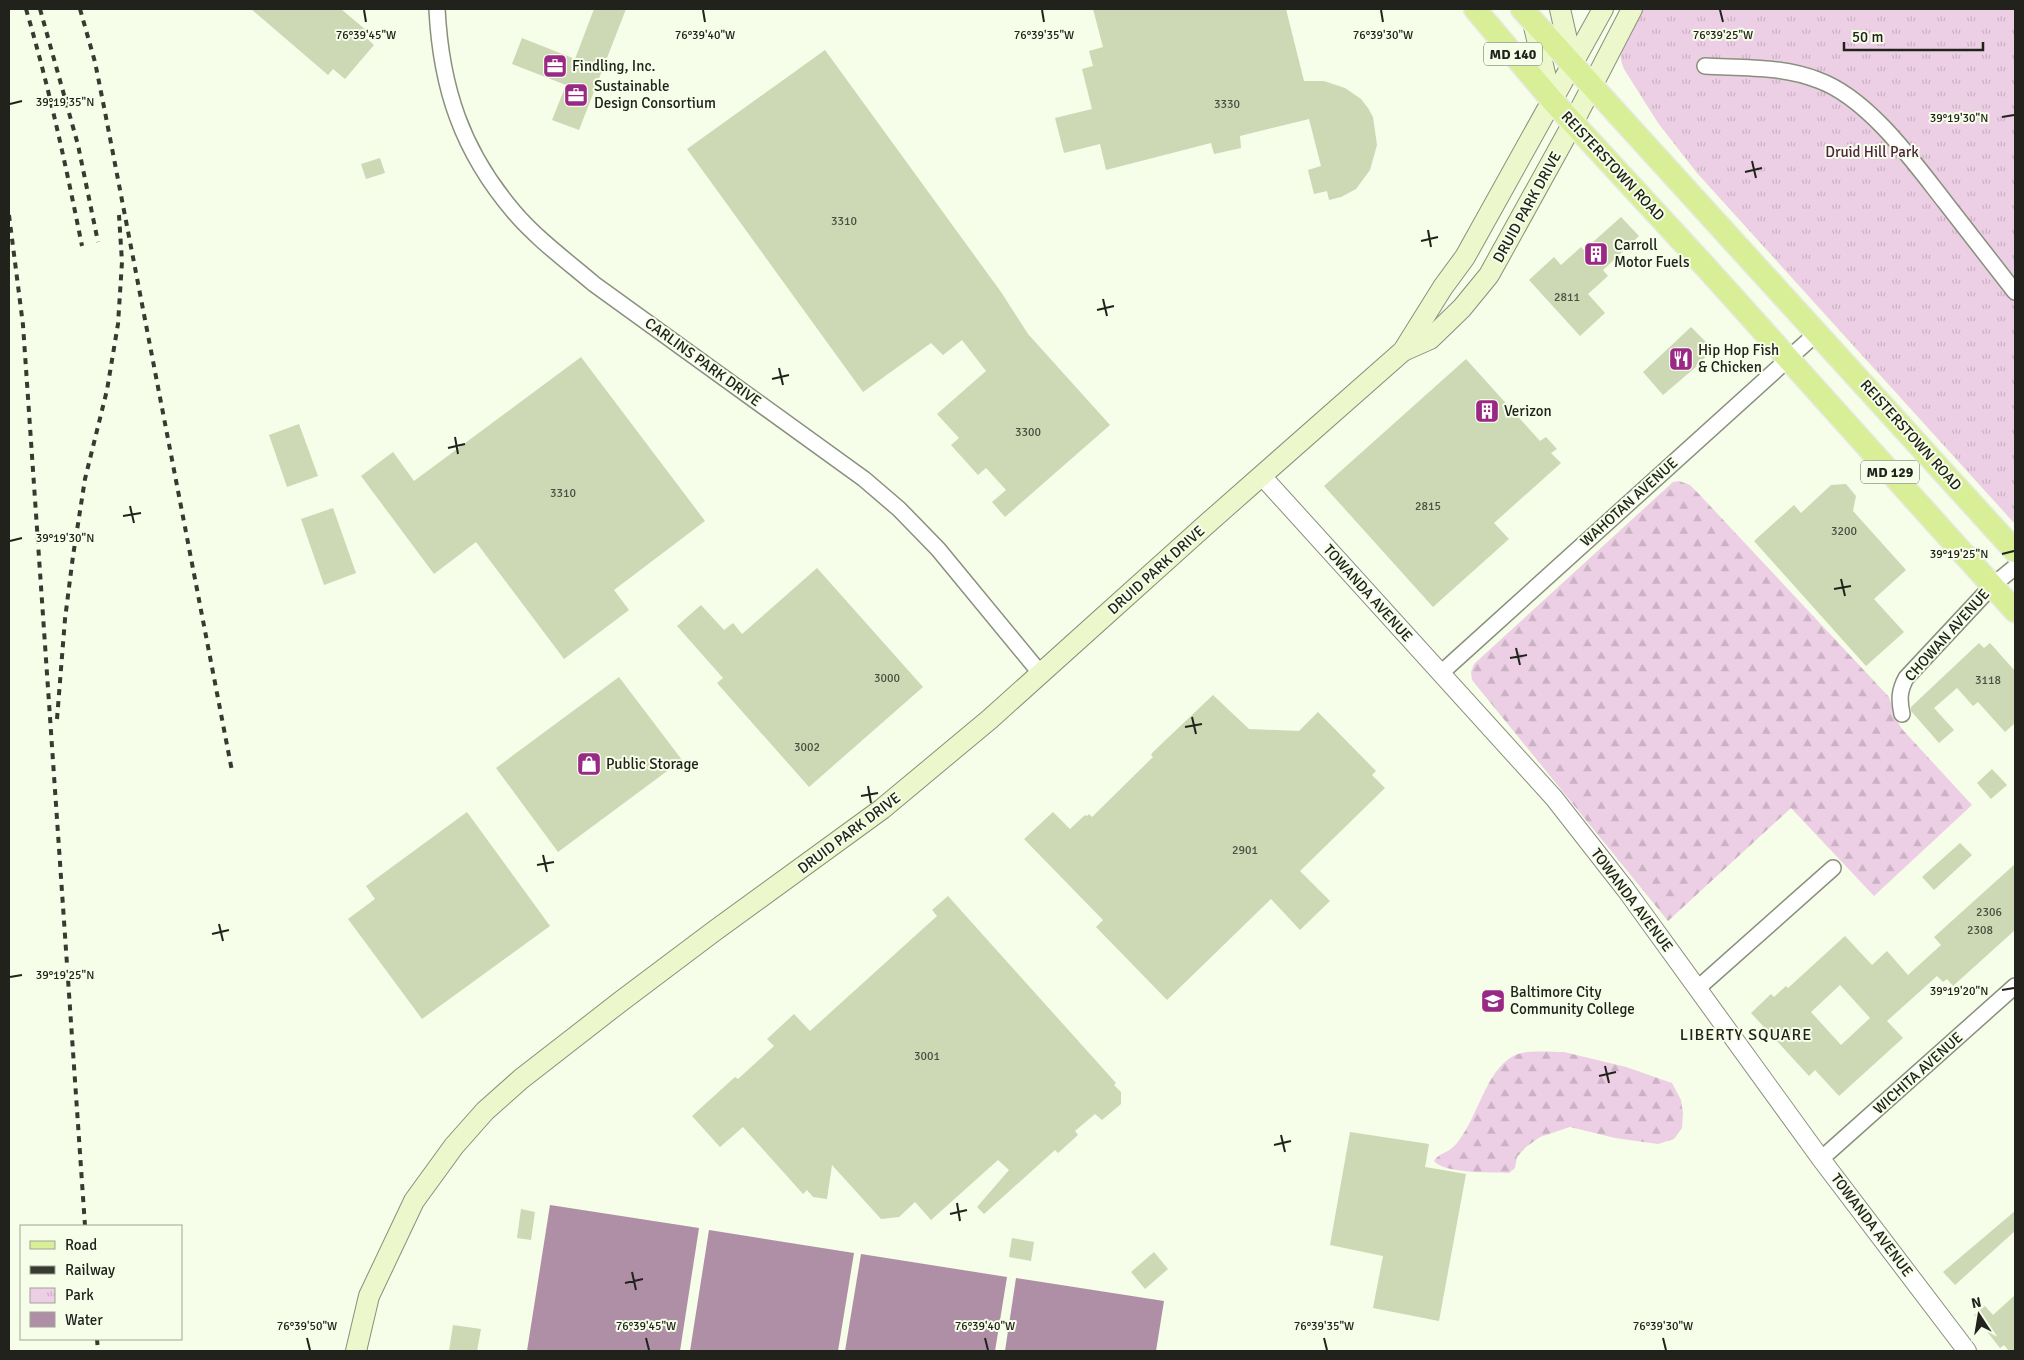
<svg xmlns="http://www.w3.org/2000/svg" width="2024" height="1360" font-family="Signika,sans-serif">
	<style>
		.forest { fill: url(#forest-firs) }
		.park { fill: url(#park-tufts) }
		.water { fill: #af8fa6 }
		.building { fill: #cdd8b5; fill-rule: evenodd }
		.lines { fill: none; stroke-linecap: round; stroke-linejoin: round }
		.minor-casing { stroke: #89907d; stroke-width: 18 }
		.tertiary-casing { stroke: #89907d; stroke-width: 20 }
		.secondary-casing { stroke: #89907d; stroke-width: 22 }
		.primary-casing { stroke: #e9e9e8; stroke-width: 25 }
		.minor { stroke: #fff; stroke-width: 15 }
		.tertiary { stroke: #fff; stroke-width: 18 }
		.secondary { stroke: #ecf7cb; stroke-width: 20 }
		.primary { stroke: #d8ee97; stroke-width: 22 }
		.rail { stroke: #383a32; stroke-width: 4; stroke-dasharray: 6 6; stroke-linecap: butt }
		.ticks { fill: none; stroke: #20221b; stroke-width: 2 }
		.labels { text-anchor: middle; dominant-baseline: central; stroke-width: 4; stroke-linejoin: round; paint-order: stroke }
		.number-label { font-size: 12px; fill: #4b5042 }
		.shield { fill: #f6fde8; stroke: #606458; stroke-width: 1 }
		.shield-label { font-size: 14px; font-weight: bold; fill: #20221b }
		.poi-label { font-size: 15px; fill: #20221b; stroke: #f6fde8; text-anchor: start }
		.park-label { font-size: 15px; fill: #4d2243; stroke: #f6fde8 }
		.street-label { font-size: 15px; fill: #20221b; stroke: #f6fde8 }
		.neighbourhood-label { font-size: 16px; letter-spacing: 1px; fill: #20221b; stroke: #f6fde8 }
		.ticks-label { font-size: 12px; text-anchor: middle; fill: #20221b; stroke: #f6fde8; stroke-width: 4; stroke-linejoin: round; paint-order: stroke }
	</style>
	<defs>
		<pattern id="forest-firs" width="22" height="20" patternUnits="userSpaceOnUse" patternTransform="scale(1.25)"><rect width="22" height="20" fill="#edcfe5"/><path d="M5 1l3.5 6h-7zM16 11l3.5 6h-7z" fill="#cbb1c4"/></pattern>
		<pattern id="park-tufts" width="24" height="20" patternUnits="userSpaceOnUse" patternTransform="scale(1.25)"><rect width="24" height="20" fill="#edcfe5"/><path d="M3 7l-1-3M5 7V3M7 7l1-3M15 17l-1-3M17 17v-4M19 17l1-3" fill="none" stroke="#cbb1c4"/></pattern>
	</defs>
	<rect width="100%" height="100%" fill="#f6fde8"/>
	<g class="forest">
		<polygon points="1679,481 1690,485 1697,492 1889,697 1896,719 1902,729 1972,805 1874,896 1791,808 1668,921 1472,680 1471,672 1474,664 1673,482"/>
		<path d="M1564,1052L1626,1067L1672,1083L1681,1100L1683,1113L1682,1128L1674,1139L1658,1144L1615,1138L1570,1127L1540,1137L1526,1147L1517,1157L1515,1168L1509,1173C1491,1172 1445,1174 1434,1161C1438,1154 1446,1153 1452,1148C1456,1145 1459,1140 1462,1136C1479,1112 1489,1064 1518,1054C1531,1050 1550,1052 1564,1052Z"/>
	</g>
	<path class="park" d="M1642,9H2015V524L1697,173L1658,123L1624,69C1622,64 1620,59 1621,53C1623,38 1635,22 1642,9Z"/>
	<g class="water">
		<polygon points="550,1205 699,1228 680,1351 527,1351"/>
		<polygon points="709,1230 854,1253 838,1351 690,1351"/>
		<polygon points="861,1254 1007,1277 995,1351 845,1351"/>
		<polygon points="1016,1278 1164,1301 1156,1351 1005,1351"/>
	</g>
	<g class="building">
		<polygon points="251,9 341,9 366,30 362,34 374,45 345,79 333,69 328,75"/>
		<polygon points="594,9 626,9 579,130 552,120 566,85 512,64 522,38 575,59"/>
		<polygon points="1093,9 1286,9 1304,81 1324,81 1345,88 1361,99 1368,108 1373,117 1377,145 1370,170 1356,189 1341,197 1329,200 1327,191 1314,194 1308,170 1321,166 1309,119 1240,136 1241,148 1214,154 1211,143 1106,170 1100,144 1064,153 1055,118 1092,109 1082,69 1093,66 1089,51 1103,47"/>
		<polygon points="825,50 1001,292 1028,334 1110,425 1005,517 992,502 1006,490 986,468 978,475 951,445 959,438 937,414 986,371 962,340 943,355 931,343 863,392 687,149"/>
		<polygon points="380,158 385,173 366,179 361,164"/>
		<polygon points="1621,217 1639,236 1603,270 1608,276 1588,294 1605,313 1580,336 1529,280 1554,257 1561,265 1581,247 1584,250"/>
		<polygon points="1691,327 1714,350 1696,365 1697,366 1663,395 1643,372"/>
		<polygon points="581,357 705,521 614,590 629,610 564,659 476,542 434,574 361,476 393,452 414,481"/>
		<polygon points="1466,359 1540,441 1546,437 1557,449 1551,453 1561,463 1494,523 1509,539 1433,607 1324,486"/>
		<polygon points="299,424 318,476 287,487 269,435"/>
		<polygon points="1846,484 1856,496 1853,511 1906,570 1874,599 1904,632 1866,666 1754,541 1794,505 1801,513 1831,485"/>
		<polygon points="333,508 356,573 324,585 301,519"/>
		<polygon points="817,568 923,687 809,787 717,683 723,678 677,626 701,605 724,630 733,623 742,634"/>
		<polygon points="1979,643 1984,648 1990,643 2015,671 2015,723 2005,732 1978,702 1973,706 1957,688 1934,708 1954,730 1939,743 1911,711 1911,707"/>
		<polygon points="619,677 682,760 558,852 496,768"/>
		<polygon points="1213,695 1249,729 1299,731 1318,712 1376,771 1372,775 1385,788 1300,871 1330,901 1300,930 1271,899 1167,1000 1096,927 1103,920 1024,839 1053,812 1070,829 1085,815 1087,816 1089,814 1092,817 1153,757 1151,755 1153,752"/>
		<polygon points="1992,769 2007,785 1991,799 1977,783"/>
		<polygon points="467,812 550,926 422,1019 348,919 375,899 366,886"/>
		<polygon points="1960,843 1972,855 1934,890 1922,877"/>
		<path d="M2015,864V930L1953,986L1947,979L1943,982L1937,976L1887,1021L1903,1038L1839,1096L1815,1070L1809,1076L1751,1013L1771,994L1774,997L1786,986L1788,988L1845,936L1872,965L1887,951L1908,975L1941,945L1934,937ZM1840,985L1870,1018L1841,1045L1811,1012Z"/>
		<polygon points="948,896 1116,1083 1114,1085 1121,1092 1121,1104 1102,1120 1095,1114 1075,1131 1078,1135 1058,1153 1055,1150 984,1214 977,1207 1009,1170 998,1160 931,1220 915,1202 899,1217 881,1219 832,1165 827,1199 813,1197 807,1190 803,1194 743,1127 720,1147 692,1116 735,1077 738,1079 774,1046 767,1039 794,1014 810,1031 937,916 932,910"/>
		<polygon points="1350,1132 1429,1144 1425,1167 1466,1174 1439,1321 1373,1308 1383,1256 1330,1245"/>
		<polygon points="521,1209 535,1212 531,1240 517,1238"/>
		<polygon points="2015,1211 2015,1231 1955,1285 1943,1272"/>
		<polygon points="1012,1238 1034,1242 1031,1261 1009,1257"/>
		<polygon points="1154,1252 1168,1269 1145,1289 1131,1272"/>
		<polygon points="2015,1295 2015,1351 2009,1351 2004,1345 2000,1348 1974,1315 1985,1306 1993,1315"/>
		<polygon points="453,1325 481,1329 477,1351 449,1351"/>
	</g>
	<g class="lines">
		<defs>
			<g id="minor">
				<path d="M437,9C441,88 462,151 514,212C537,239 567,261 594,284L864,479L899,509L938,549L1041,674"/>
				<path d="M1705,66C1743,68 1782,66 1818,80C1868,98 1913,161 1945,202C1968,232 1992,262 2015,292"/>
				<polyline points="1441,673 1818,332"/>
				<path d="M1902,714C1899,700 1899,691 1906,678L1992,586L2015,567"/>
				<polyline points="1698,988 1833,868"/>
				<polyline points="1821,1159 2015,986"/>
			</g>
			<polyline id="tertiary" points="1262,476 1554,798 1626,890 1821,1159 1967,1351"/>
			<g id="secondary">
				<polyline points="1560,9 1572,62"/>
				<polyline points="1532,18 1551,99"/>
				<polyline points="1403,351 1430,339 1462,308 1489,275 1573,123 1632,9"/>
				<polyline points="356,1351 369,1296 414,1201 454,1146 485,1111 521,1079 620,1002 713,932 882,809 990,719 1209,522 1403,351 1443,287 1465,257 1603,9"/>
			</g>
			<g id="primary">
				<polyline points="1475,9 1551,99 1704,265 2015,611"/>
				<polyline points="1522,9 2015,551"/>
			</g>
		</defs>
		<use href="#minor" class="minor-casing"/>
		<use href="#tertiary" class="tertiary-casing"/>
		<use href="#secondary" class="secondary-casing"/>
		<use href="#primary" class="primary-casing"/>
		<use href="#minor" class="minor"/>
		<use href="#tertiary" class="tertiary"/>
		<use href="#secondary" class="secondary"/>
		<use href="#primary" class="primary"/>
		<g class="rail">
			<path d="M26,9C49,87 66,166 82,246"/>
			<polyline points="40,9 78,145 98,242"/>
			<polyline points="80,9 95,62 105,112 232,771"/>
			<polyline points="9,215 23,325 85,1226"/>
			<polyline points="57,719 65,619 73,556 85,479 107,390 118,324 122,262 119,215"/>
			<polyline points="97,1339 98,1351"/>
		</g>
	</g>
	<path class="ticks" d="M364,10L366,22M703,10L705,22M1042,10L1044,22M1381,10L1383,22M1720,10L1723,22M10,104L22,101M2002,117L2014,115M1752,161L1756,178M1745,172L1762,168M1428,230L1431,247M1421,241L1438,237M1103,299L1107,316M1097,310L1114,306M779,368L783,385M772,379L789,375M455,437L458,454M448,448L465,444M130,506L134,523M123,516L141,513M10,541L22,538M2002,554L2014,551M1841,579L1845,596M1834,589L1851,586M1516,648L1520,665M1510,658L1527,655M1192,717L1196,734M1185,727L1202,724M868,786L871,803M861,796L878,793M543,855L547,872M537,865L554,862M219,924L223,941M212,934L229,930M10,977L22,975M2002,990L2014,988M1605,1066L1609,1083M1599,1076L1616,1072M1281,1135L1285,1152M1274,1145L1291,1141M957,1203L960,1221M950,1214L967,1210M632,1272L636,1290M625,1283L643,1279M307,1338L310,1350M646,1338L649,1350M985,1338L988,1350M1324,1338L1327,1350M1663,1338L1666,1350"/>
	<defs>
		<symbol id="office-square" viewBox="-11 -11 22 22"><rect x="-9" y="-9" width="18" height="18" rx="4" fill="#9a2885" stroke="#f6fde8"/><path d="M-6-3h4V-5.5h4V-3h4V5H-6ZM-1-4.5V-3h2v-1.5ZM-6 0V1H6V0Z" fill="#fff"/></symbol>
		<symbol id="building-square" viewBox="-11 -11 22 22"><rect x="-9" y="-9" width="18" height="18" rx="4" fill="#9a2885" stroke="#f6fde8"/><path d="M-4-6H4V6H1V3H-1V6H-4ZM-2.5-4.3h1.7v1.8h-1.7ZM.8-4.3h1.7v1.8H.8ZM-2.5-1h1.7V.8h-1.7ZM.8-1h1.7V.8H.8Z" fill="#fff"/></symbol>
		<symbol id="restaurant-square" viewBox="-11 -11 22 22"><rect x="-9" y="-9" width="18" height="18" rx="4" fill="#9a2885" stroke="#f6fde8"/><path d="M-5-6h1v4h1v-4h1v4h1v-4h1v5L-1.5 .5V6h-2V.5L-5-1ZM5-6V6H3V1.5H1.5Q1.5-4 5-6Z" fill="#fff"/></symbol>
		<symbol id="shop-square" viewBox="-11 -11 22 22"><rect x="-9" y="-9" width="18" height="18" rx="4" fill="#9a2885" stroke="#f6fde8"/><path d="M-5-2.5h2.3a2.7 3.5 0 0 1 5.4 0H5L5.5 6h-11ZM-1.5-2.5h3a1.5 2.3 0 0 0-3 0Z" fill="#fff"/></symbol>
		<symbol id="university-square" viewBox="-11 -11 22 22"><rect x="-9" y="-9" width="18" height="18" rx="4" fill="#9a2885" stroke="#f6fde8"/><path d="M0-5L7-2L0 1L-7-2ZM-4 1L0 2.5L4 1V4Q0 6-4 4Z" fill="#fff"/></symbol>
	</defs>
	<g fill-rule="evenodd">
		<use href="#office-square" x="541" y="52" width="28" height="28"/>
		<use href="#office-square" x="562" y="81" width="28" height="28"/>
		<use href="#building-square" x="1582" y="240" width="28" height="28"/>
		<use href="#restaurant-square" x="1667" y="345" width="28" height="28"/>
		<use href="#building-square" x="1473" y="397" width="28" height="28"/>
		<use href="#shop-square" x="575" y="750" width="28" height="28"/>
		<use href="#university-square" x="1479" y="987" width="28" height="28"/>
	</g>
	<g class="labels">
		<g class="number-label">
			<text x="1227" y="104">3330</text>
			<text x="844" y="221">3310</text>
			<text x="1567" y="297">2811</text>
			<text x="1028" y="432">3300</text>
			<text x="563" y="493">3310</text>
			<text x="1428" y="506">2815</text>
			<text x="1844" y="531">3200</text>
			<text x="887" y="678">3000</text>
			<text x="1988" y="680">3118</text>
			<text x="807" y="747">3002</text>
			<text x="1245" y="850">2901</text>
			<text x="1989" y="912">2306</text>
			<text x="1980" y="930">2308</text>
			<text x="927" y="1056">3001</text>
		</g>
		<g class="shield">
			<rect x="1484" y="42.5" width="58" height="23" rx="4"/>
			<rect x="1861" y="460.5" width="58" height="23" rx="4"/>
		</g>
		<g class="shield-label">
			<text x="1513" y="54">MD 140</text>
			<text x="1890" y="472">MD 129</text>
		</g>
		<g class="poi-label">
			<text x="572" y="66">Findling, Inc.</text>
			<text x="594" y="86">Sustainable<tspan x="594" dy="17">Design Consortium</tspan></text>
			<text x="1614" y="245">Carroll<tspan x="1614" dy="17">Motor Fuels</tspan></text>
			<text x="1698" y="350">Hip Hop Fish<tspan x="1698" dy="17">&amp; Chicken</tspan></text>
			<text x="1504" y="411">Verizon</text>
			<text x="606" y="764">Public Storage</text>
			<text x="1510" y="992">Baltimore City<tspan x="1510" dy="17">Community College</tspan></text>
		</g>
		<g class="park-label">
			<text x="1872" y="152">Druid Hill Park</text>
		</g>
		<g class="street-label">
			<text transform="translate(1613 166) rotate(47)">REISTERSTOWN ROAD</text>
			<text transform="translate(1527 207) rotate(-61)">DRUID PARK DRIVE</text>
			<text transform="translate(703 362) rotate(36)">CARLINS PARK DRIVE</text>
			<text transform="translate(1911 435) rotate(48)">REISTERSTOWN ROAD</text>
			<text transform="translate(1629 502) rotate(-42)">WAHOTAN AVENUE</text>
			<text transform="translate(1156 570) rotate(-42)">DRUID PARK DRIVE</text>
			<text transform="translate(1368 593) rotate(48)">TOWANDA AVENUE</text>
			<text transform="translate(1947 635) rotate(-48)">CHOWAN AVENUE</text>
			<text transform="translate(849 833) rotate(-37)">DRUID PARK DRIVE</text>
			<text transform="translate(1632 900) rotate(53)">TOWANDA AVENUE</text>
			<text transform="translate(1918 1073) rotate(-42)">WICHITA AVENUE</text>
			<text transform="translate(1872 1225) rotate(53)">TOWANDA AVENUE</text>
		</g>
		<g class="neighbourhood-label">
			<text x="1746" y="1035">LIBERTY SQUARE</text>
		</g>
	</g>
	<g class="ticks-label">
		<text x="366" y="39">76°39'45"W</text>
		<text x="705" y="39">76°39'40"W</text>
		<text x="1044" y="39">76°39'35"W</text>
		<text x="1383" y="39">76°39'30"W</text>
		<text x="1723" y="39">76°39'25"W</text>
		<text x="65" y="106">39°19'35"N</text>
		<text x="1959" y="122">39°19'30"N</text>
		<text x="65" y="542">39°19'30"N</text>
		<text x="1959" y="558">39°19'25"N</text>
		<text x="65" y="979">39°19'25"N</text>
		<text x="1959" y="995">39°19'20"N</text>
		<text x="307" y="1330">76°39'50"W</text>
		<text x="646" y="1330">76°39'45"W</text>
		<text x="985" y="1330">76°39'40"W</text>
		<text x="1324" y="1330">76°39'35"W</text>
		<text x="1663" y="1330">76°39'30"W</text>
	</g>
	<rect width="2024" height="1360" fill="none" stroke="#20221b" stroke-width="20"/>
	<rect x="20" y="1225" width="162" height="115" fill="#f6fde8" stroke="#a0a596"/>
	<rect x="30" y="1241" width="25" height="8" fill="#d8ee97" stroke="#a0a596"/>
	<text x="65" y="1250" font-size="15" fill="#20221b">Road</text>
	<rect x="30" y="1266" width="25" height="8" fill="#383a32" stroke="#a0a596"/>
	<text x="65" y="1275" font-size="15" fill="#20221b">Railway</text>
	<rect x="30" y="1288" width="25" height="15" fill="url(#park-tufts)" stroke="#a0a596"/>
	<text x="65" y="1300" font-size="15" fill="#20221b">Park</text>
	<rect x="30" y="1312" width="25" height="15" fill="#af8fa6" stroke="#a0a596"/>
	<text x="65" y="1325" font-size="15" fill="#20221b">Water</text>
	<g transform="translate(1979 1315) rotate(348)" stroke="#f6fde8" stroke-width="4" paint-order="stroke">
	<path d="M0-4L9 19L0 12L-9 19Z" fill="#20221b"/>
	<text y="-8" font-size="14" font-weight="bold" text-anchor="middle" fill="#20221b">N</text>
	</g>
	<path d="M1844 42v8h139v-8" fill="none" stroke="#20221b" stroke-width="2.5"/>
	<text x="1852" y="42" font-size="15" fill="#20221b" stroke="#f6fde8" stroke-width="4" paint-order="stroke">50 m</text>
</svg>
